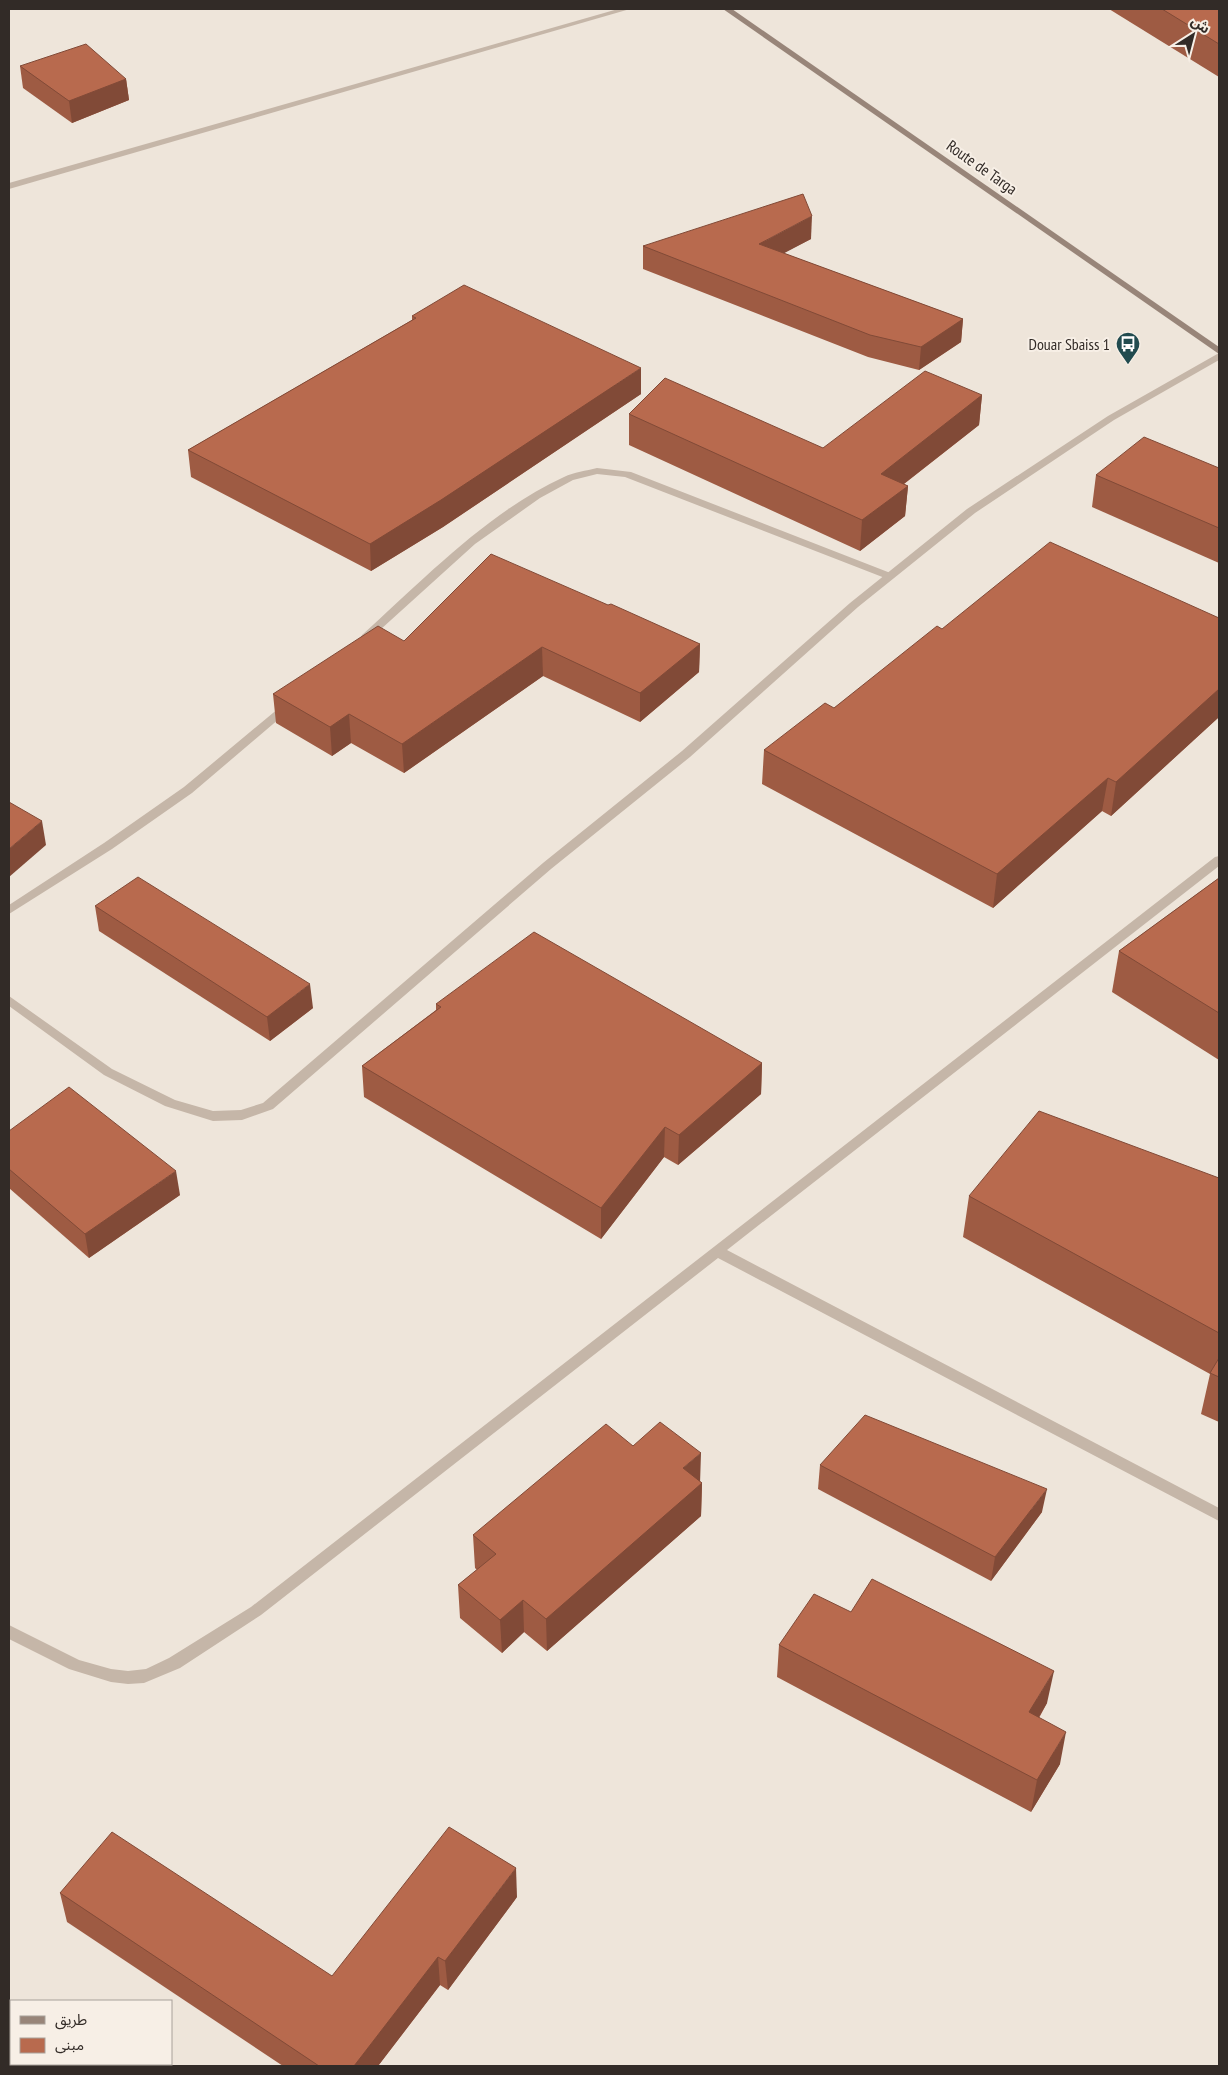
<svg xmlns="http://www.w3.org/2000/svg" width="1228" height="2075" font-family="'PT Sans Narrow','Noto Sans Arabic',sans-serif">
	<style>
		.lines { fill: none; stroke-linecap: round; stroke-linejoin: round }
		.lane { fill: #c5b6a8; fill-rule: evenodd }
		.street { fill: #c5b6a8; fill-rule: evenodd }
		.secondary { fill: #988579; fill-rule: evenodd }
		.wall { fill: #9e5b43 }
		.shaded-wall { fill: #814a37 }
		.building { fill: #b86a4e; stroke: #814a37 }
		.labels { text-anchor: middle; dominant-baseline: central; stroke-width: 4; stroke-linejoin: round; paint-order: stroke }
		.far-street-label { font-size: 16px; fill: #322b27; stroke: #f7efe6 }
		.far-poi-label { font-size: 16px; fill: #322b27; stroke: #f7efe6; text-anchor: end }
	</style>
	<rect width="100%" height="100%" fill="#eee5da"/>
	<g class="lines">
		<g class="lane">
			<path d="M597,468L631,472L893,574L894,576L893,578H885L625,477L597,474L573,480L540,498L475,544L370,639H362L361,637L362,635C423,580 489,511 564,477C574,472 586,471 597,468Z"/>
			<polygon points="289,702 293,703 295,705 293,707 192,793 112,849 9,914 9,905 104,843 184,787 285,703"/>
		</g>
		<g class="street">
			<polygon points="618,9 630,9 9,189 9,183"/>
			<polygon points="1219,353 1219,360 1114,420 975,513 858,607 690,757 551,869 273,1109 242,1120 213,1121 165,1106 104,1075 9,1006 9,996 112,1069 175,1100 213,1111 241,1110 263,1103 543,863 682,751 850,603 967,509 1108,416"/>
			<polygon points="1219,856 1219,866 727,1250 1219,1508 1219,1521 718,1258 261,1615 180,1668 144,1683 128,1684 111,1682 69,1669 9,1639 9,1625 79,1660 111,1669 128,1671 146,1669 169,1658 251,1607 1215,857"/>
		</g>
		<polygon class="secondary" points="723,9 732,9 1219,347 1219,354"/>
	</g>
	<g class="wall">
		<polygon points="1109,9 1219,9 1219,77"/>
		<polygon points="20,66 126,79 129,100 72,123 23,88"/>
		<polygon points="811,239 783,253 963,319 961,342 919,370 868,357 643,269 643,246"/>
		<polygon points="412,316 641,394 443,527 371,571 191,477 188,450 412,320"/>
		<polygon points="982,395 979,425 904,484 908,486 905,516 860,551 629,445 629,414 823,448"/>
		<polygon points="1219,468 1219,563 1092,507 1096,475"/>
		<polygon points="608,605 700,644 699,672 640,722 543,676 404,773 351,743 332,756 276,723 273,694 404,641"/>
		<polygon points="1219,618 1219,717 1111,816 1102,811 993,908 762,784 764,750 834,708 942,629"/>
		<polygon points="1219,878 1219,1060 1112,992 1119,951"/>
		<polygon points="95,906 313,1008 270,1041 99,931"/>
		<polygon points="436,1004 762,1063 761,1094 678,1165 664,1157 601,1239 364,1097 362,1066 436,1010"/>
		<polygon points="9,1131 180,1195 89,1258 9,1188"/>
		<polygon points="1219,1178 1219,1422 1201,1414 1210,1374 963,1237 969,1196"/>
		<polygon points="633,1446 702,1483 701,1516 547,1651 524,1632 502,1653 460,1618 458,1585 477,1570 475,1568 473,1535"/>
		<polygon points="820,1465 1042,1512 991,1581 818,1489"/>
		<polygon points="851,1612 1047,1703 1039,1718 1060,1764 1031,1812 777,1677 779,1645"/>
		<polygon points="60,1893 332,1976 517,1897 448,1990 440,1985 378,2066 283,2066 67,1922"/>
	</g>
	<g class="shaded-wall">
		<polygon points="126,79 129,100 72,123 69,101"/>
		<polygon points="812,216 811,239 758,267 759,244"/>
		<polygon points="963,319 961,342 919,370 921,347"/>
		<polygon points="641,368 641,394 443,527 371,571 370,544"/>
		<polygon points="982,395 979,425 878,504 881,474"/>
		<polygon points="908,486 905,516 860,551 862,520"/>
		<polygon points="700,644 699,672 640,722 640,693"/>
		<polygon points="542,647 543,676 404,773 402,744"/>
		<polygon points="1219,689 1219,717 1111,816 1116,782"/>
		<polygon points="349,714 351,743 332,756 330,727"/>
		<polygon points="1108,778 1102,811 993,908 997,874"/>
		<polygon points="42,821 46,845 9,877 9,849"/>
		<polygon points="310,984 313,1008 270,1041 267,1017"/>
		<polygon points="762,1063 761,1094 678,1165 679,1135"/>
		<polygon points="665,1127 664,1157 601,1239 601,1208"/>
		<polygon points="176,1171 180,1195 89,1258 85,1234"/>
		<polygon points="701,1453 700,1484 702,1483 701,1516 547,1651 546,1619 683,1468"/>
		<polygon points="1047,1489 1042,1512 991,1581 995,1557"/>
		<polygon points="523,1600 524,1632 502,1653 500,1620"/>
		<polygon points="1054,1671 1047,1703 1023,1744 1029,1712"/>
		<polygon points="1066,1732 1060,1764 1031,1812 1037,1780"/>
		<polygon points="516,1868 517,1897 448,1990 445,1961"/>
		<polygon points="438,1957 440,1985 378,2066 354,2066"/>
	</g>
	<g class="building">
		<polygon points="1162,9 1219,9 1219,44"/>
		<polygon points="86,44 126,79 69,101 20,66"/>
		<polygon points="803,194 812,216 759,244 963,319 921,347 870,335 643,246"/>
		<polygon points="464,285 641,368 441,500 370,544 188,450 416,318 412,316"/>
		<polygon points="925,371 982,395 881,474 908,486 862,520 629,414 665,378 823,448"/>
		<polygon points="1144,437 1219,468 1219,528 1096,475"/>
		<polygon points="1050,542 1219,618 1219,689 1116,782 1108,778 997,874 764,750 825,703 834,708 937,626 942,629"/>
		<polygon points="491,554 608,605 611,604 700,644 640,693 542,647 402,744 349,714 330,727 273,694 378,626 404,641"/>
		<polygon points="9,802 42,821 9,849"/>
		<polygon points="138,877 310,984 267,1017 95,906"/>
		<polygon points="1219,878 1219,1013 1119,951"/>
		<polygon points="534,932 762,1063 679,1135 665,1127 601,1208 362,1066 441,1007 436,1004"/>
		<polygon points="69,1087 176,1171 85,1234 9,1169 9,1131"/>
		<polygon points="1039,1111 1219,1178 1219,1333 969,1196"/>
		<polygon points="1219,1358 1219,1377 1210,1373"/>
		<polygon points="865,1415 1047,1489 995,1557 820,1465"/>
		<polygon points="660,1422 701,1453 683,1468 702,1483 546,1619 523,1600 500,1620 458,1585 496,1554 473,1535 606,1424 633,1446"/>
		<polygon points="872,1579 1054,1671 1029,1712 1066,1732 1037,1780 779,1645 814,1594 851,1612"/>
		<polygon points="449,1827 516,1868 445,1961 438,1957 354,2066 319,2066 60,1893 112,1832 332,1976"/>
		<polygon points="9,2024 11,2026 11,2064 67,2064 70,2066 9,2066"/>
	</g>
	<defs>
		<symbol id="bus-pin" viewBox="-11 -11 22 30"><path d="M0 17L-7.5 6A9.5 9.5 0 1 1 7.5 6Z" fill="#214b4f" stroke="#f7efe6"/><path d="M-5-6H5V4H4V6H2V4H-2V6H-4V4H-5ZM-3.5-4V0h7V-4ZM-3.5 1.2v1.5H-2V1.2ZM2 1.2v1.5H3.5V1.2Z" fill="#fff"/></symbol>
	</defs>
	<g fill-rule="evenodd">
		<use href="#bus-pin" x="1114" y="330" width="28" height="38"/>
	</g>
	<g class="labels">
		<g class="far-street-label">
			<text transform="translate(982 167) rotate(35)">Route de Targa</text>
		</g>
		<g class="far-poi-label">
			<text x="1110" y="344">Douar Sbaiss 1</text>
		</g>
	</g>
	<rect width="1228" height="2075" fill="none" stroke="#322b27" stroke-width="20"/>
	<rect x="10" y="2000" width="162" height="65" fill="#f7efe6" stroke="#a8a19a"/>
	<rect x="20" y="2016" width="25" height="8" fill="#988579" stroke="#a8a19a"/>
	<text x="55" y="2025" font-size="15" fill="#322b27">طريق</text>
	<rect x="20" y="2038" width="25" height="15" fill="#b86a4e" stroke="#a8a19a"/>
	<text x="55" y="2050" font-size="15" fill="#322b27">مبنى</text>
	<g transform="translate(1193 35) rotate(36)" stroke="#f7efe6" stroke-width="4" paint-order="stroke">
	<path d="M0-4L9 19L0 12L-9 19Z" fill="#322b27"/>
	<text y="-8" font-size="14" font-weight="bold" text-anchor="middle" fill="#322b27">ش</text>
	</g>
</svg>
